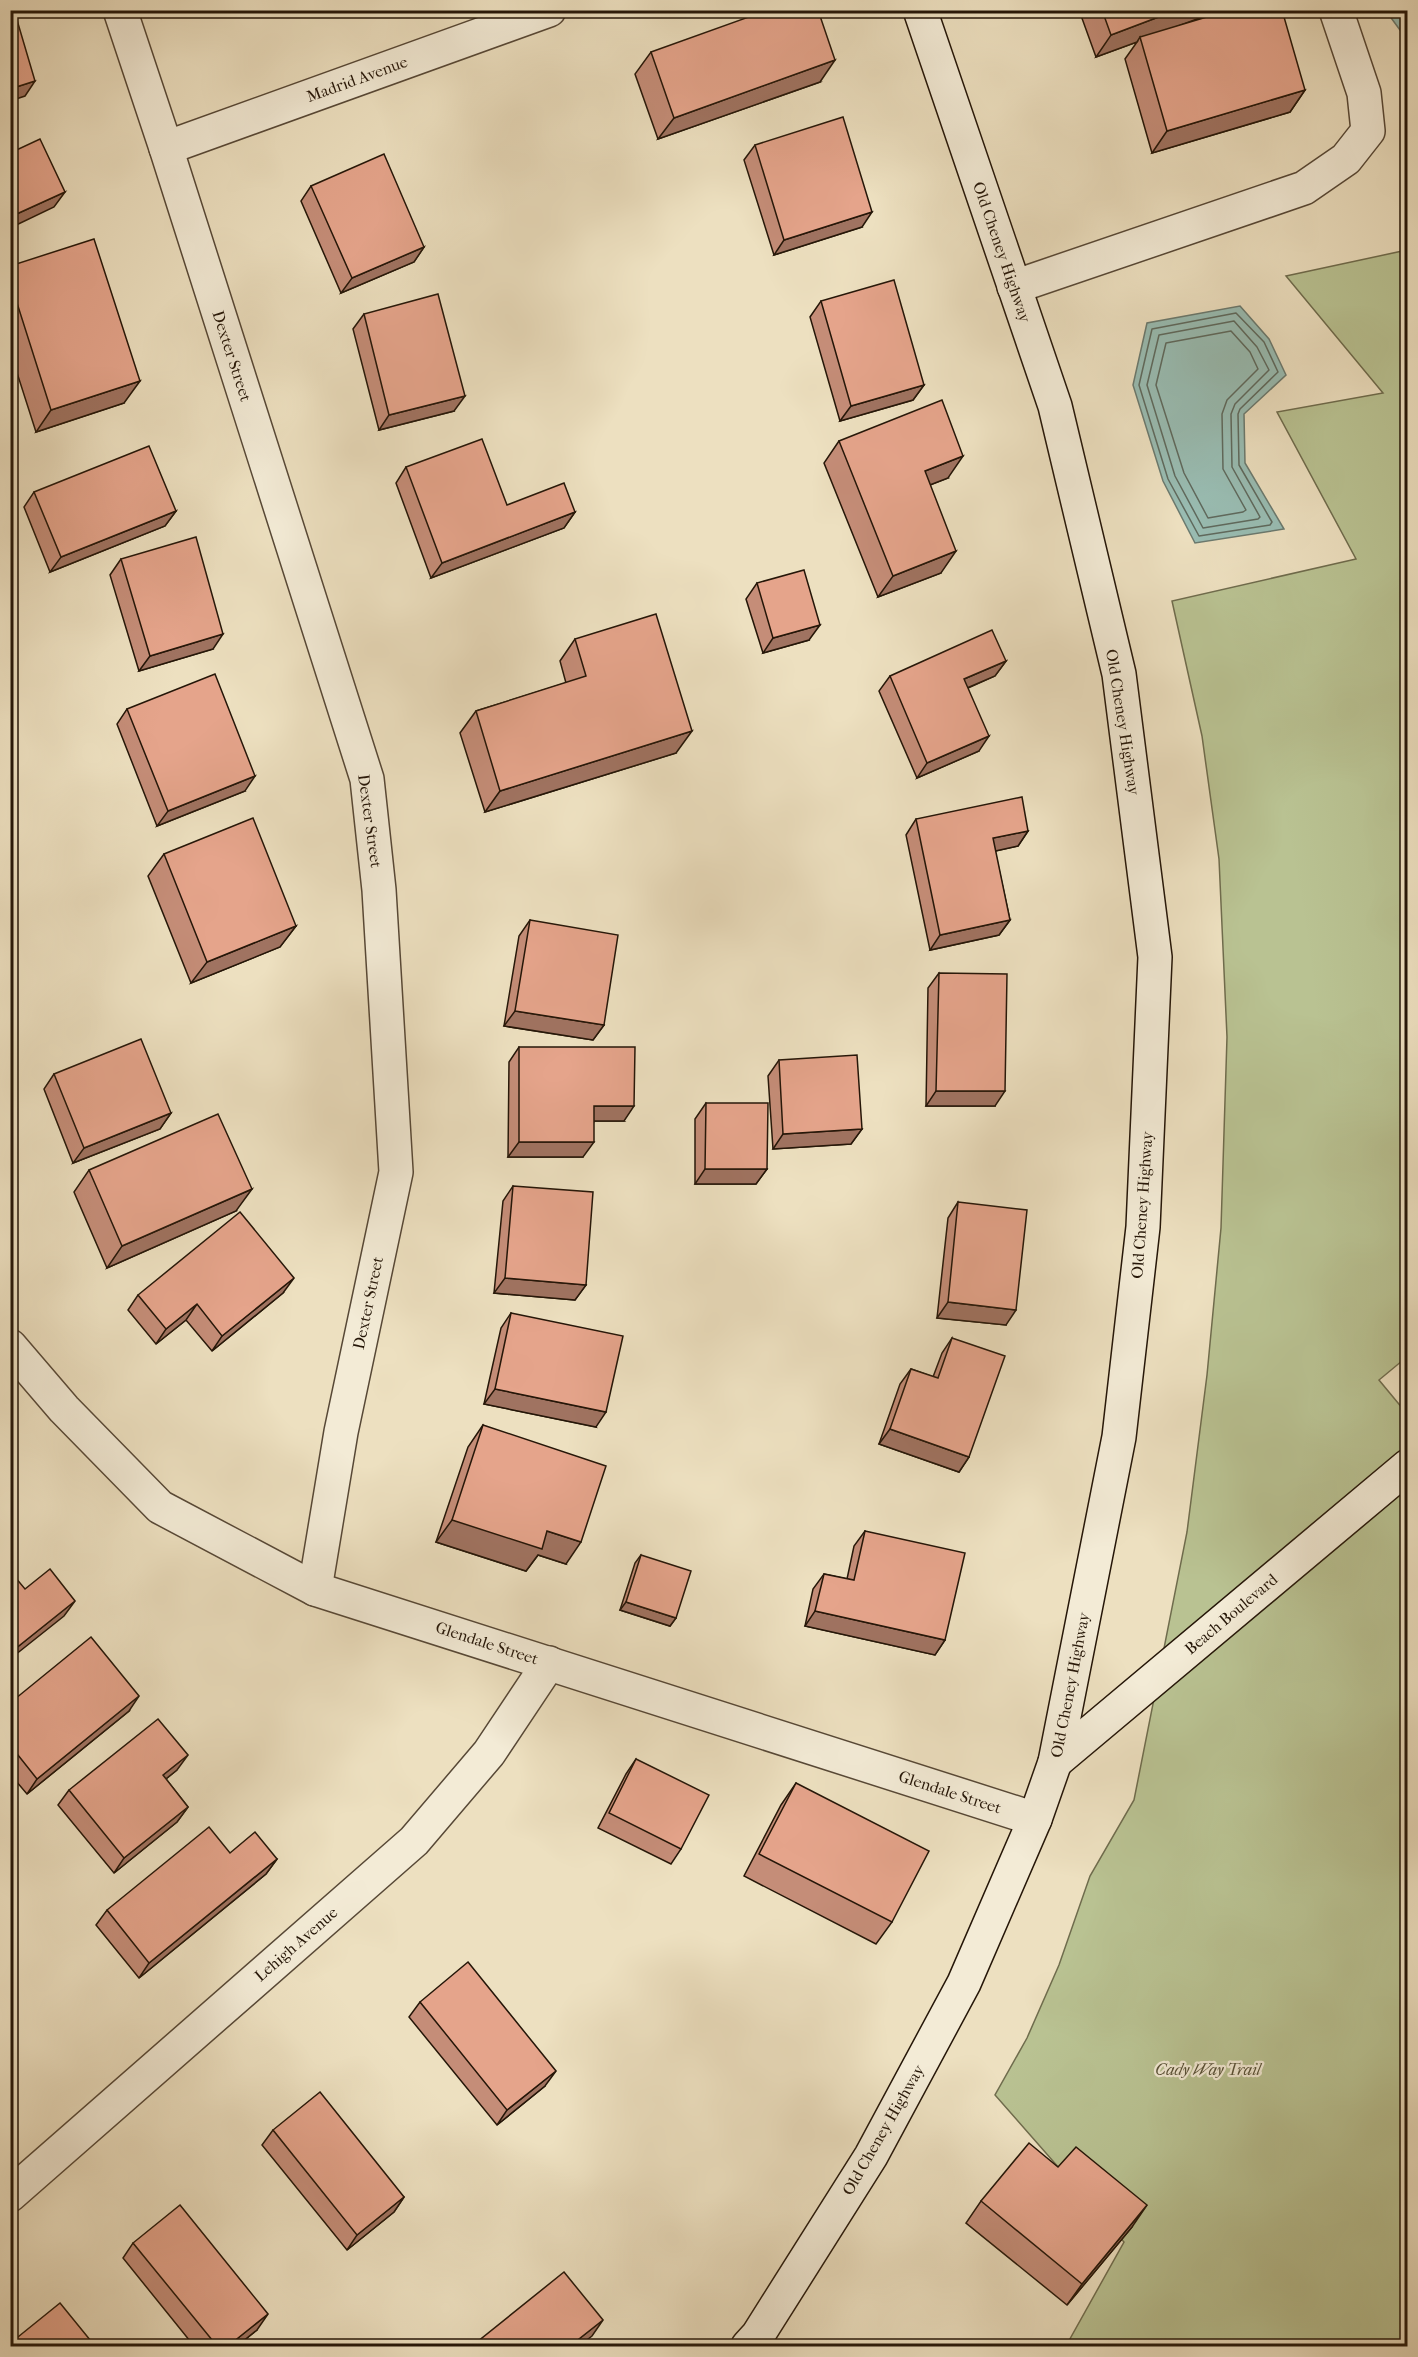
<svg xmlns="http://www.w3.org/2000/svg" width="1418" height="2357" font-family="'IM FELL French Canon',serif">
	<style>
		.green { fill: #b9c292; stroke: #6f6c4d; stroke-width: 1.5 }
		.water { fill: #99bdb3; stroke: #6b7a6f; stroke-width: 1.5 }
		.lines { fill: none; stroke-linecap: round; stroke-linejoin: round }
		.shore { stroke: #5f6a5e; stroke-width: 1.5 }
		.street-casing { stroke: #574836; stroke-width: 36 }
		.secondary-casing { stroke: #251608; stroke-width: 36 }
		.street { stroke: #f3ebd6; stroke-width: 33 }
		.secondary { stroke: #f3ebd6; stroke-width: 33 }
		.wall { fill: #c58d78; stroke: #251608; stroke-width: 1.5 }
		.shaded-wall { fill: #a07361; stroke: #251608; stroke-width: 1.5 }
		.building { fill: #e5a48b; stroke: #251608; stroke-width: 1.5 }
		.labels { text-anchor: middle; dominant-baseline: central; stroke-width: 4.5; stroke-linejoin: round; paint-order: stroke }
		.street-label { font-size: 16px; fill: #251608; stroke: #f3ebd6 }
		.park-label { font-size: 16px; font-style: italic; fill: #595238; stroke: #f3ebd6 }
	</style>
	<rect width="100%" height="100%" fill="#ede0c0"/>
	<filter id="stains"><feTurbulence type="fractalNoise" baseFrequency=".00333" numOctaves="4"/><feColorMatrix values="0 0 0 0 .2 0 0 0 0 .09 0 0 0 0 .02 0 0 0 .5 -.17"/></filter>
	<radialGradient id="worn" r=".72"><stop offset=".6" stop-color="#630" stop-opacity="0"/><stop offset="1" stop-color="#630" stop-opacity=".3"/></radialGradient>
	<polygon class="green" points="1407,250 1408,1356 1379,1380 1408,1415 1407,2346 1066,2346 1124,2242 995,2095 1027,2038 1059,1965 1090,1876 1134,1800 1187,1532 1207,1375 1221,1228 1227,1037 1219,859 1202,736 1172,601 1356,559 1277,412 1383,393 1286,276"/>
	<g class="water">
		<polygon points="1386,11 1407,11 1407,32 1400,30"/>
		<polygon points="1240,306 1269,339 1286,375 1244,414 1245,463 1284,529 1195,543 1163,481 1133,385 1147,323"/>
	</g>
	<g class="lines">
		<g class="shore">
			<polygon points="1236,313 1264,342 1278,372 1240,409 1238,414 1239,465 1272,522 1270,525 1199,536 1168,479 1139,385 1152,329"/>
			<polygon points="1234,321 1257,347 1269,370 1235,404 1231,414 1232,467 1260,517 1258,519 1203,528 1175,476 1147,385 1159,335"/>
			<polygon points="1231,331 1250,352 1258,369 1227,400 1222,414 1223,469 1246,510 1243,512 1208,518 1184,473 1156,385 1166,343"/>
		</g>
		<defs>
			<g id="street">
				<polyline points="120,10 166,148 367,779 379,890 396,1172 341,1432 315,1589"/>
				<polyline points="166,148 549,10"/>
				<polyline points="1014,287 1304,188 1346,159 1368,131 1364,93 1336,10"/>
				<polyline points="10,1346 64,1409 160,1507 315,1589 1035,1819"/>
				<polyline points="10,2195 414,1841 489,1753 549,1663"/>
			</g>
			<g id="secondary">
				<polyline points="1055,1762 1408,1466"/>
				<polyline points="748,2346 758,2335 871,2156 964,1983 1035,1819 1055,1762 1119,1437 1143,1227 1155,957 1119,674 1055,406 920,10"/>
			</g>
		</defs>
		<use href="#street" class="street-casing"/>
		<use href="#secondary" class="secondary-casing"/>
		<use href="#street" class="street"/>
		<use href="#secondary" class="secondary"/>
	</g>
	<g class="wall">
		<polygon points="245,10 260,10 247,15"/>
		<polygon points="1079,10 1221,10 1186,24 1305,90 1290,112 1152,153 1125,59 1137,42 1096,57"/>
		<polygon points="651,52 820,82 658,139 635,74"/>
		<polygon points="755,145 862,227 774,255 744,160"/>
		<polygon points="311,186 424,247 414,262 341,293 301,201"/>
		<polygon points="10,266 124,403 36,432 10,351"/>
		<polygon points="821,301 924,385 913,400 840,421 810,317"/>
		<polygon points="364,314 454,411 379,430 353,329"/>
		<polygon points="839,441 948,478 930,485 941,573 878,597 824,463"/>
		<polygon points="406,467 507,505 575,512 564,528 431,578 396,483"/>
		<polygon points="34,492 176,511 165,526 50,572 24,507"/>
		<polygon points="121,559 213,649 139,671 110,575"/>
		<polygon points="757,583 809,640 763,653 746,599"/>
		<polygon points="575,639 676,753 485,812 460,733 476,711 566,683 560,661"/>
		<polygon points="1006,661 995,676 968,688 979,751 917,778 879,691 890,676"/>
		<polygon points="127,709 245,791 157,826 117,724"/>
		<polygon points="916,819 1028,831 1018,846 995,851 1010,920 999,935 930,950 906,835"/>
		<polygon points="164,854 296,926 280,947 191,983 148,876"/>
		<polygon points="530,920 604,1025 593,1040 504,1026 519,936"/>
		<polygon points="939,973 995,1106 926,1106 928,988"/>
		<polygon points="519,1047 624,1121 594,1121 583,1157 508,1157 509,1062"/>
		<polygon points="779,1060 862,1129 851,1144 773,1149 768,1076"/>
		<polygon points="54,1074 171,1113 160,1129 73,1163 44,1089"/>
		<polygon points="706,1103 767,1169 756,1184 695,1184 695,1119"/>
		<polygon points="89,1170 236,1211 107,1268 74,1192"/>
		<polygon points="513,1186 586,1285 575,1300 494,1293 503,1201"/>
		<polygon points="958,1202 1006,1325 937,1318 948,1218"/>
		<polygon points="283,1293 212,1351 186,1320 156,1344 128,1310 138,1295"/>
		<polygon points="511,1313 596,1427 484,1404 501,1328"/>
		<polygon points="952,1338 969,1457 959,1472 879,1444 900,1384 911,1369 933,1377 942,1353"/>
		<polygon points="483,1425 566,1564 538,1555 526,1571 436,1542 468,1447"/>
		<polygon points="865,1531 945,1640 935,1655 805,1626 813,1589 824,1574 847,1579 854,1546"/>
		<polygon points="641,1555 676,1618 670,1626 620,1610 635,1563"/>
		<polygon points="10,1703 129,1711 27,1794 10,1774"/>
		<polygon points="636,1759 681,1849 671,1864 598,1828 626,1774"/>
		<polygon points="177,1770 166,1779 188,1807 177,1822 114,1873 58,1805 69,1790"/>
		<polygon points="796,1783 892,1922 876,1944 744,1876 781,1805"/>
		<polygon points="230,1853 277,1859 266,1874 139,1978 96,1925 107,1910"/>
		<polygon points="420,2002 545,2086 497,2125 409,2017"/>
		<polygon points="273,2130 404,2197 394,2212 347,2250 262,2145"/>
		<polygon points="981,2201 1132,2227 1067,2305 966,2223"/>
		<polygon points="133,2243 257,2330 237,2346 194,2346 123,2258"/>
		<polygon points="13,2341 95,2346 10,2346 10,2344"/>
	</g>
	<g class="shaded-wall">
		<polygon points="250,10 260,10 247,15"/>
		<polygon points="1177,10 1221,10 1141,40 1140,37 1137,42 1096,57 1111,35"/>
		<polygon points="835,60 820,82 658,139 674,118"/>
		<polygon points="35,81 25,96 10,101 10,89"/>
		<polygon points="1305,90 1290,112 1152,153 1167,131"/>
		<polygon points="65,192 54,207 10,228 10,217"/>
		<polygon points="872,212 862,227 774,255 784,240"/>
		<polygon points="424,247 414,262 341,293 352,278"/>
		<polygon points="140,381 124,403 36,432 51,410"/>
		<polygon points="924,385 913,400 840,421 851,406"/>
		<polygon points="465,396 454,411 379,430 389,415"/>
		<polygon points="963,456 948,478 909,493 925,471"/>
		<polygon points="176,511 165,526 50,572 61,557"/>
		<polygon points="575,512 564,528 431,578 442,563"/>
		<polygon points="956,551 941,573 878,597 893,576"/>
		<polygon points="820,625 809,640 763,653 773,638"/>
		<polygon points="223,634 213,649 139,671 150,656"/>
		<polygon points="1006,661 995,676 953,694 964,679"/>
		<polygon points="692,731 676,753 485,812 500,791"/>
		<polygon points="989,736 979,751 917,778 927,763"/>
		<polygon points="255,776 245,791 157,826 168,811"/>
		<polygon points="1028,831 1018,846 982,854 993,838"/>
		<polygon points="1010,920 999,935 930,950 940,935"/>
		<polygon points="296,926 280,947 191,983 207,962"/>
		<polygon points="515,1011 604,1025 593,1040 504,1026"/>
		<polygon points="936,1091 1005,1091 995,1106 926,1106"/>
		<polygon points="594,1106 634,1106 624,1121 583,1121"/>
		<polygon points="171,1113 160,1129 73,1163 84,1148"/>
		<polygon points="862,1129 851,1144 773,1149 783,1134"/>
		<polygon points="519,1142 594,1142 583,1157 508,1157"/>
		<polygon points="705,1169 767,1169 756,1184 695,1184"/>
		<polygon points="252,1189 236,1211 107,1268 122,1246"/>
		<polygon points="294,1278 283,1293 212,1351 222,1336"/>
		<polygon points="505,1278 586,1285 575,1300 494,1293"/>
		<polygon points="948,1302 1016,1310 1006,1325 937,1318"/>
		<polygon points="197,1304 186,1320 156,1344 166,1329"/>
		<polygon points="495,1389 606,1412 596,1427 484,1404"/>
		<polygon points="890,1429 969,1457 959,1472 879,1444"/>
		<polygon points="452,1520 547,1531 581,1542 566,1564 538,1555 526,1571 436,1542"/>
		<polygon points="75,1601 64,1616 10,1659 10,1653"/>
		<polygon points="626,1602 676,1618 670,1626 620,1610"/>
		<polygon points="815,1611 945,1640 935,1655 805,1626"/>
		<polygon points="139,1696 129,1711 27,1794 37,1779"/>
		<polygon points="188,1755 177,1770 152,1790 163,1775"/>
		<polygon points="188,1807 177,1822 114,1873 124,1858"/>
		<polygon points="277,1859 266,1874 139,1978 149,1963"/>
		<polygon points="556,2071 545,2086 497,2125 507,2110"/>
		<polygon points="404,2197 394,2212 347,2250 357,2235"/>
		<polygon points="1147,2205 1132,2227 1067,2305 1082,2284"/>
		<polygon points="268,2314 257,2330 237,2346 228,2346"/>
		<polygon points="603,2320 592,2336 579,2346 570,2346"/>
	</g>
	<g class="building">
		<polygon points="768,10 818,10 835,60 674,118 651,52"/>
		<polygon points="1102,10 1177,10 1111,35"/>
		<polygon points="1230,10 1282,10 1305,90 1167,131 1140,37"/>
		<polygon points="17,20 35,81 10,89 10,22"/>
		<polygon points="843,117 872,212 784,240 755,145"/>
		<polygon points="40,139 65,192 10,217 10,153"/>
		<polygon points="384,154 424,247 352,278 311,186"/>
		<polygon points="94,239 140,381 51,410 10,281 10,266"/>
		<polygon points="894,280 924,385 851,406 821,301"/>
		<polygon points="438,294 465,396 389,415 364,314"/>
		<polygon points="942,400 963,456 925,471 956,551 893,576 839,441"/>
		<polygon points="482,439 507,505 564,483 575,512 442,563 406,467"/>
		<polygon points="149,446 176,511 61,557 34,492"/>
		<polygon points="196,537 223,634 150,656 121,559"/>
		<polygon points="804,570 820,625 773,638 757,583"/>
		<polygon points="656,614 692,731 500,791 476,711 586,676 575,639"/>
		<polygon points="992,630 1006,661 964,679 989,736 927,763 890,676"/>
		<polygon points="215,674 255,776 168,811 127,709"/>
		<polygon points="1022,797 1028,831 993,838 1010,920 940,935 916,819"/>
		<polygon points="253,818 296,926 207,962 164,854"/>
		<polygon points="530,920 618,935 604,1025 515,1011"/>
		<polygon points="939,973 1007,974 1005,1091 936,1091"/>
		<polygon points="141,1039 171,1113 84,1148 54,1074"/>
		<polygon points="519,1047 635,1047 634,1106 594,1106 594,1142 519,1142"/>
		<polygon points="857,1055 862,1129 783,1134 779,1060"/>
		<polygon points="706,1103 768,1103 767,1169 705,1169"/>
		<polygon points="218,1114 252,1189 122,1246 89,1170"/>
		<polygon points="513,1186 593,1192 586,1285 505,1278"/>
		<polygon points="958,1202 1027,1210 1016,1310 948,1302"/>
		<polygon points="240,1212 294,1278 222,1336 197,1304 166,1329 138,1295"/>
		<polygon points="511,1313 623,1336 606,1412 495,1389"/>
		<polygon points="952,1338 1005,1356 969,1457 890,1429 911,1369 938,1378"/>
		<polygon points="483,1425 606,1466 581,1542 547,1531 542,1549 452,1520"/>
		<polygon points="865,1531 965,1553 945,1640 815,1611 824,1574 854,1580"/>
		<polygon points="641,1555 691,1571 676,1618 626,1602"/>
		<polygon points="50,1569 75,1601 10,1653 10,1571 25,1589"/>
		<polygon points="91,1637 139,1696 37,1779 10,1745 10,1703"/>
		<polygon points="158,1719 188,1755 163,1775 188,1807 124,1858 69,1790"/>
		<polygon points="636,1759 709,1795 681,1849 609,1813"/>
		<polygon points="796,1783 929,1851 892,1922 759,1854"/>
		<polygon points="209,1827 230,1853 255,1832 277,1859 149,1963 107,1910"/>
		<polygon points="468,1962 556,2071 507,2110 420,2002"/>
		<polygon points="320,2092 404,2197 357,2235 273,2130"/>
		<polygon points="1029,2143 1058,2167 1076,2147 1147,2205 1082,2284 981,2201"/>
		<polygon points="180,2205 268,2314 228,2346 217,2346 133,2243"/>
		<polygon points="564,2272 603,2320 570,2346 472,2346"/>
		<polygon points="60,2303 95,2346 18,2346 13,2341"/>
	</g>
	<g class="labels">
		<g class="street-label">
			<text transform="translate(357 79) rotate(-20)">Madrid Avenue</text>
			<text transform="translate(1002 252) rotate(71)">Old Cheney Highway</text>
			<text transform="translate(232 356) rotate(72)">Dexter Street</text>
			<text transform="translate(1123 722) rotate(81)">Old Cheney Highway</text>
			<text transform="translate(370 821) rotate(82)">Dexter Street</text>
			<text transform="translate(1142 1205) rotate(-86)">Old Cheney Highway</text>
			<text transform="translate(368 1303) rotate(-78)">Dexter Street</text>
			<text transform="translate(1231 1614) rotate(-40)">Beach Boulevard</text>
			<text transform="translate(487 1643) rotate(18)">Glendale Street</text>
			<text transform="translate(1070 1685) rotate(-79)">Old Cheney Highway</text>
			<text transform="translate(950 1792) rotate(18)">Glendale Street</text>
			<text transform="translate(296 1944) rotate(-41)">Lehigh Avenue</text>
			<text transform="translate(883 2130) rotate(-60)">Old Cheney Highway</text>
		</g>
		<g class="park-label">
			<text x="1208" y="2069">Cady Way Trail</text>
		</g>
	</g>
	<rect width="1418" height="2357" fill="none" stroke="#ede0c0" stroke-width="36"/>
	<rect x="12" y="12" width="1394" height="2333" fill="none" stroke="#251608" stroke-width="3"/>
	<rect x="18" y="18" width="1382" height="2321" fill="none" stroke="#251608" stroke-width="1.5"/>
	<rect width="100%" height="100%" filter="url(#stains)"/>
	<rect width="100%" height="100%" fill="url(#worn)"/>
</svg>
